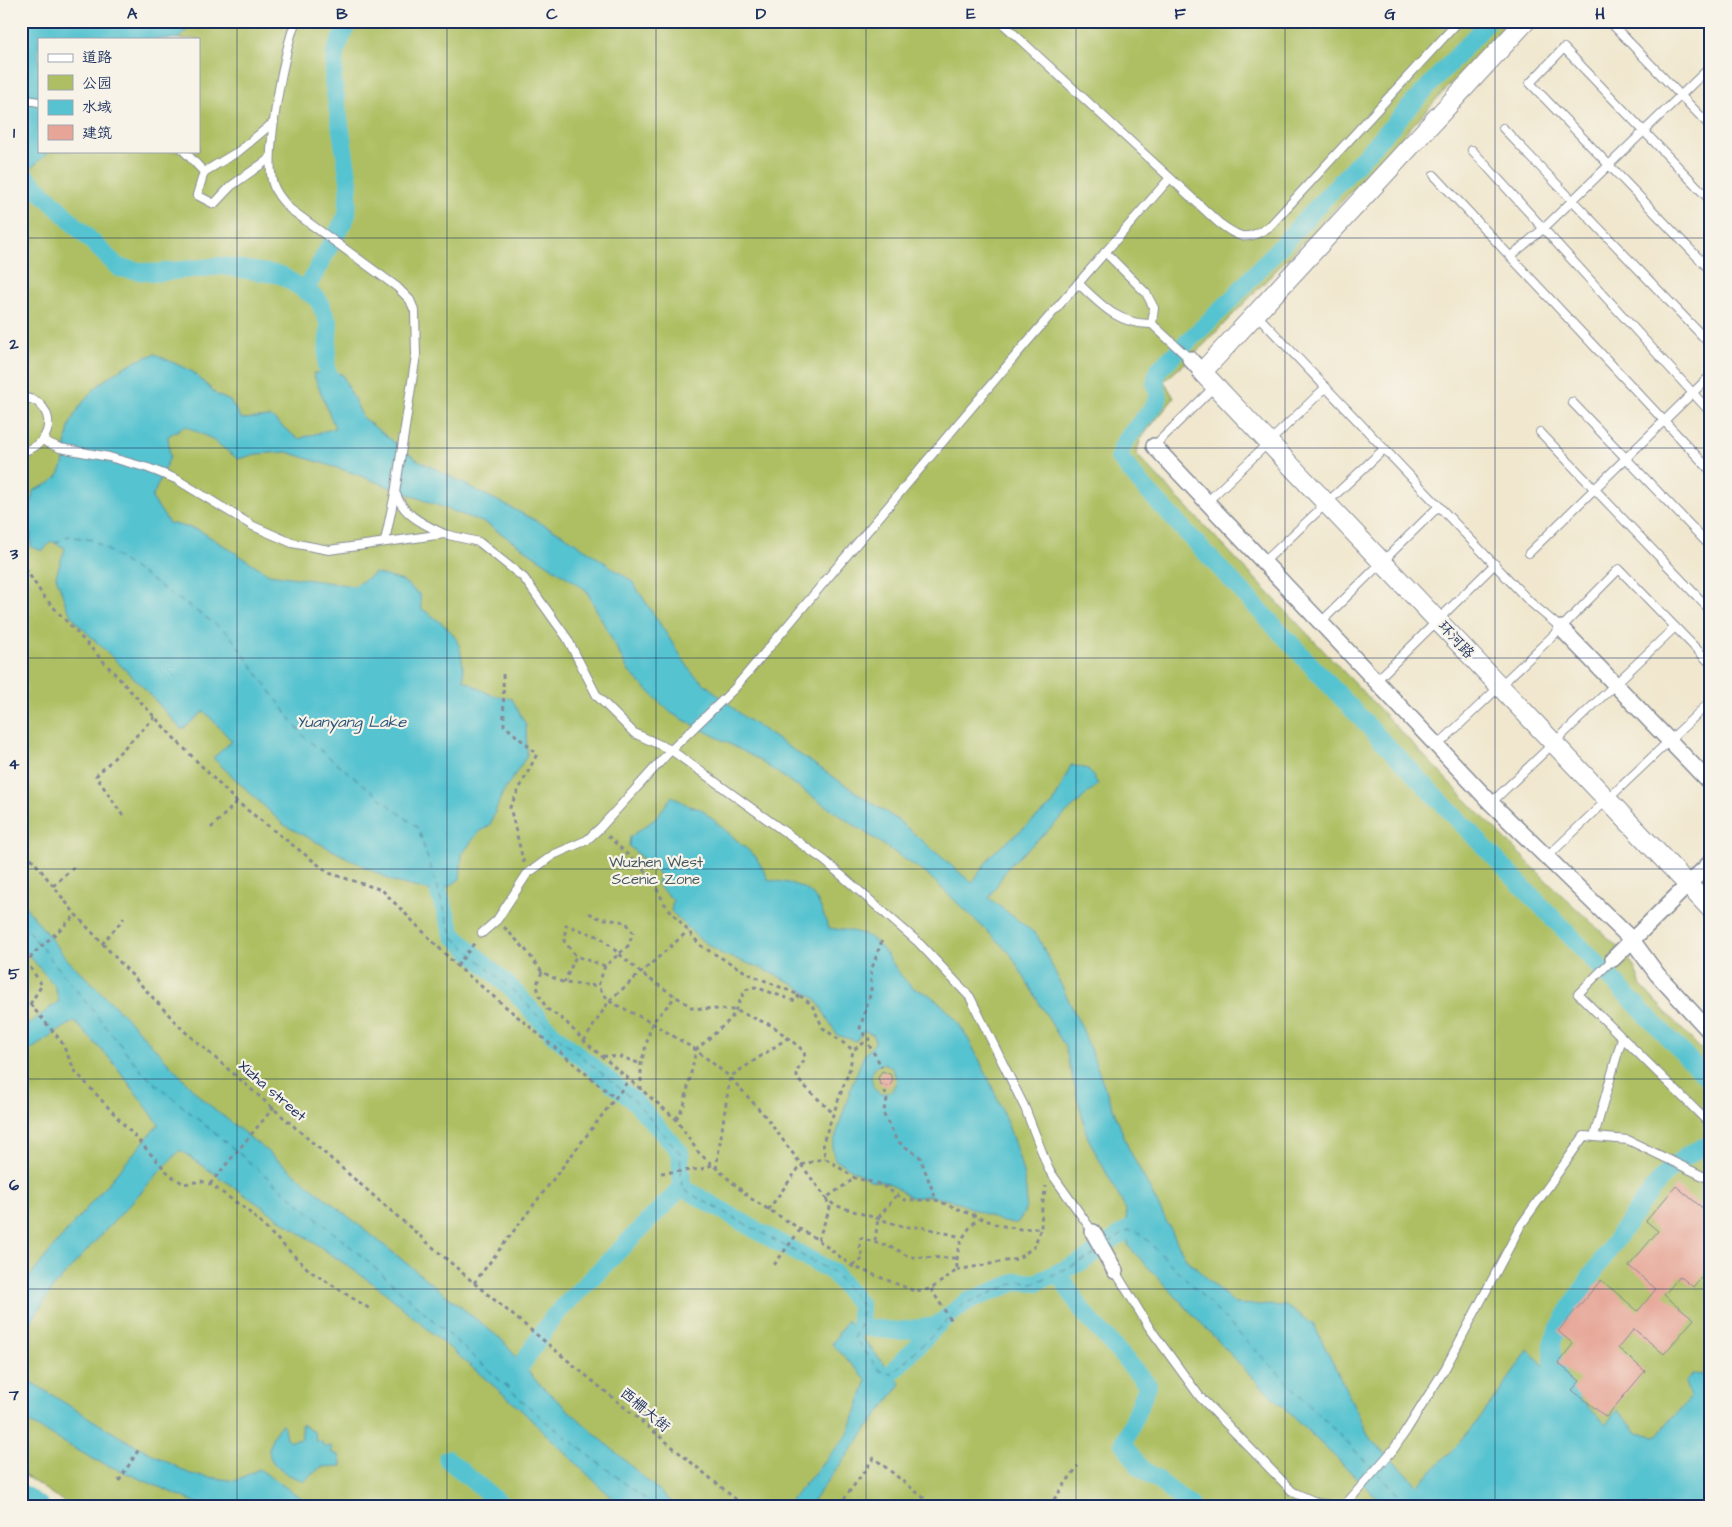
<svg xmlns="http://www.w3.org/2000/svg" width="1732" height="1527" font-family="'Architects Daughter','LXGW WenKai TC',sans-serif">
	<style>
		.green { fill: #adbf62; stroke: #647760 }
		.water { fill: #57c3d0; stroke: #397997; fill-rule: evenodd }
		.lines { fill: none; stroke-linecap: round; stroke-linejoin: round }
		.canal { stroke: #57c3d0; stroke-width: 18 }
		.ferry { stroke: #2a547a; stroke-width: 1; stroke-dasharray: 6 5; stroke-linecap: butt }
		.building { fill: #e6a596 }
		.service-casing { stroke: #868b96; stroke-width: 10 }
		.minor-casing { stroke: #868b96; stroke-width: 18 }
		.tertiary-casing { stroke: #868b96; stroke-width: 21 }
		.path { stroke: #868b96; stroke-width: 3; stroke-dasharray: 4 4; stroke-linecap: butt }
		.service { stroke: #fff; stroke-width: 8 }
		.minor { stroke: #fff; stroke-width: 15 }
		.tertiary { stroke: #fff; stroke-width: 19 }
		.grid { fill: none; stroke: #1b2f5e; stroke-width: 1; stroke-opacity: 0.55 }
		.labels { text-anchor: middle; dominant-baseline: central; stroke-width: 4.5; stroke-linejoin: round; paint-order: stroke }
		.street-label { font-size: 15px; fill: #1b2f5e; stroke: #f7f3e8 }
		.park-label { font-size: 15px; fill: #475a5f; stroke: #f7f3e8 }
		.water-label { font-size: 16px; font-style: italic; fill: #2a547a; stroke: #f7f3e8 }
		.neatline { fill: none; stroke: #1b2f5e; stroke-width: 2 }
		.grid-label { font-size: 16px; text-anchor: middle; font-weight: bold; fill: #1b2f5e }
	</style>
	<rect width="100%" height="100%" fill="#f7f3e8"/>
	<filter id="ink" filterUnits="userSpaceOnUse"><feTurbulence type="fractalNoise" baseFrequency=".02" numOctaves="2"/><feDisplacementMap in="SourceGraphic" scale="10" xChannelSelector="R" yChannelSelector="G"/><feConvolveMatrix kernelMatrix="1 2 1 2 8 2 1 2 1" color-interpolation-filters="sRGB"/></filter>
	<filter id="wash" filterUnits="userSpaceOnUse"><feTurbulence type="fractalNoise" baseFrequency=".0096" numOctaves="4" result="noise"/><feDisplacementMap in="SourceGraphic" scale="20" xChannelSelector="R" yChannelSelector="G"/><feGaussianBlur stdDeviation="1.12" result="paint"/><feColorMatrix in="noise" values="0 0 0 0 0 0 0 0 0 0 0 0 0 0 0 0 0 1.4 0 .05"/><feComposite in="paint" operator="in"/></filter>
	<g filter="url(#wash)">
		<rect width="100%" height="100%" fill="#f0e7ce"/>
		<polygon class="green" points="195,21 1509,21 1321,224 1190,359 1164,381 1174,398 1141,438 1136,454 1470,804 1551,885 1622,951 1634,966 1641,986 1711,1060 1711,1506 70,1506 21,1473 21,85 39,151 199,151 199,39 178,39"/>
		<g class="water">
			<polygon points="21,21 195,21 178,39 39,39 39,151 50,151 21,177"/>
			<path d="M155,354L193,372L217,395L230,401L242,419L271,417L298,439L335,428L313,373L342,374L363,418L416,459L564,535L632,581L692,673L744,717L899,821L972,883L992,854L1053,804L1071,765L1088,769L1098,784L1008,867L989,898L1037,935L1082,1028L1128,1147L1186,1259L1235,1304L1286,1306L1314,1325L1371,1440L1418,1485C1461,1445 1497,1399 1528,1350L1606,1424L1617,1410L1638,1433L1657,1436L1690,1398L1685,1382L1692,1374L1705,1375L1711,1364V1506H1386L1255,1380L1128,1246L1126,1210L1087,1136L1065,1047L1010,953L928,875L754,757L671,713L629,672L586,590L487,524L350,472L287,452L256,454L238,459L210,438L185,426L168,436L170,457L152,498L169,523L199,530L269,574L354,586L375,573L403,581L420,595L421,608C456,633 461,635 464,680L489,694L512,699L526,725L527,756L502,794L490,825L478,833L462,854L460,879L439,893L394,882L284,825L213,758L232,741L204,711L182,730L142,686L78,624L67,608L56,576L65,548L51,541L43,551L31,547L30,518L33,491C40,487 51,484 56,478C68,467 64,437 71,422C87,388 119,365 155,354Z"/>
			<path d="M672,796L689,806L701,809L756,857L769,880C808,885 817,890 828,928C841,930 857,930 869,937C888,949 894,971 911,986C915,990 922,991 928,994C938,1001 951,1012 958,1023C980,1053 1036,1175 1025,1210C1024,1214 1020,1219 1017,1223L1003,1222L954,1201L929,1196L912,1198L889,1183L870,1180L835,1160L832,1148L853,1082L864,1055L875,1043L874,1035L864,1031L856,1041L837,1035L816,999L788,981L758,967L722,954L697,937L671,911L673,900L657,885L659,874L629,846L630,837L655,819ZM884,1063L893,1069L897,1081L891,1092L880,1094L873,1087L871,1075L875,1067Z"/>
			<polygon points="21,901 67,959 124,1015 202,1099 502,1340 538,1383 676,1506 620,1506 517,1406 381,1289 180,1150 55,1285 21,1337 21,1288 55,1245 159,1124 113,1062 74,1021 21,1056 21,1030 59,1001 54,985 21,946"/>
			<polygon points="847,1320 901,1384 809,1506 786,1506 848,1434 867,1380 832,1344"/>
			<polygon points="21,1376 122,1438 190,1474 235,1481 259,1469 313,1506 204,1506 93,1459 21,1418"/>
			<path d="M283,1423L286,1438L290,1441L302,1439L301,1424L315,1433L316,1441L322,1442L324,1447L331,1446L332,1453L339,1455L342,1466L321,1467L304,1481C271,1470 256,1452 283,1423Z"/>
		</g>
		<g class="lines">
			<g class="canal">
				<path d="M1489,21L1227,304L1158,370L1155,383L1159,397C1149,419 1124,433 1119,457L1141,484L1389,748L1711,1082"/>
				<polyline points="21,172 119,268 153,273 222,266 281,275 318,299 329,324 326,368 337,394"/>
				<polyline points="305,291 347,215 349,181 333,80 335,52 349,21"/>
				<polyline points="439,893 453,935 513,990 553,1034 635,1102 680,1152 682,1187 553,1317 511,1381"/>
				<polyline points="682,1187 761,1233 833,1272 860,1305 860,1327 897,1331 936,1326 966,1302 1019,1281 1035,1283 1083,1261 1137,1223"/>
				<polyline points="1058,1273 1084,1313 1148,1385 1124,1443 1139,1466 1191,1506"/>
				<polyline points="878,1391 882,1383 936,1326"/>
				<path d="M1570,1397C1560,1382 1550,1364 1552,1344C1555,1324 1646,1195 1664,1176C1676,1162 1693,1150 1711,1144"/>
				<polyline points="447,1459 503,1506"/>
				<polyline points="21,1493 40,1506"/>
			</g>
			<g class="ferry">
				<polyline points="55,543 68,536 93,540 228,633 304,737 418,828 453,937 520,997 558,1037 635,1101 680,1153 682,1189 834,1273 861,1304 860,1325 854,1337 880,1371 892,1374 964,1304 1020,1281 1035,1283 1087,1259 1097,1252"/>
				<polyline points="21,922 144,1074 364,1258 544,1420 654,1506"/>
				<polyline points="1108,1244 1129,1230 1140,1233 1373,1469"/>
				<polyline points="1378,1474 1409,1506"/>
			</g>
		</g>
		<g id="blocks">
			<g class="building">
				<polygon points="882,1071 890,1074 893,1080 889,1087 880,1084 878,1078"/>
				<polygon points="1676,1186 1711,1215 1711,1266 1693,1287 1680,1276 1664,1295 1694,1319 1664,1354 1634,1329 1618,1348 1645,1371 1606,1417 1572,1390 1580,1381 1558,1363 1573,1344 1558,1331 1601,1280 1638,1311 1656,1289 1629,1266 1658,1231 1646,1221"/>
			</g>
		</g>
	</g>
	<g filter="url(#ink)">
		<use href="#blocks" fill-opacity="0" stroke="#868b96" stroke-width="1"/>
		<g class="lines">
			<defs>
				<g id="service">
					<path d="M296,21C284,48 264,157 273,184C276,194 283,201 290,209L397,287L410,300L415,312L416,355L395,493L385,541"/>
					<path d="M1000,21L1219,223C1241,239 1246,241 1269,227L1459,21"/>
					<polyline points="1609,21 1711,127"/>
					<polyline points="1708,21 1711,24"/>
					<polyline points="21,99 39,102"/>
					<polyline points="1503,128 1711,345"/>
					<polyline points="1472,150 1711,413"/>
					<polyline points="184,151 204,172 239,151 274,122"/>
					<polyline points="204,172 197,195 214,204 231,186 269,159"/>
					<polyline points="1434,175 1711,471"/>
					<polyline points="1711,201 1564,48 1530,83 1711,271"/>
					<polyline points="1105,252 1146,293 1154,308 1152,324"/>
					<polyline points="1511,256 1543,229 1711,66"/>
					<path d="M1078,283C1101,305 1119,325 1152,324L1190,359"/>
					<polyline points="1256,314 1530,602 1561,628"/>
					<path d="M21,397C26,398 32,399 36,401C59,417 47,449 21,451"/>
					<polyline points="1572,402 1711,547"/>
					<polyline points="1540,432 1711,611"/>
					<polyline points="44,441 60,448 109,457 148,468 176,479 253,526 292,543 329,550 444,534 479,542 524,578 567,638 597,696 634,733 671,750 825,861 918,942 970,997 1025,1108 1049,1170 1093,1232"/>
					<polyline points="1154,446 1215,386"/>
					<path d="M396,494C404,516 424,524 444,534"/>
					<polyline points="1207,502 1326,387"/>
					<polyline points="1529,553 1711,375"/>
					<polyline points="1264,562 1384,449"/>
					<polyline points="1321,622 1439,506"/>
					<polyline points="1376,681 1495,564"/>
					<polyline points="1437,746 1561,628 1619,569 1711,664"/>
					<polyline points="1491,803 1675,627"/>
					<polyline points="1547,857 1711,701"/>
					<polyline points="482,933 497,920 527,874 553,855 587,840 600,828 671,750 734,689 1027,342 1170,178"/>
					<polyline points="1613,959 1578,994 1711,1125"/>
					<polyline points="1594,1136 1622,1038"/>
					<polyline points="1115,1271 1149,1327 1200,1397 1293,1492 1318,1503 1337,1506"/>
					<polyline points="1344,1506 1393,1450 1406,1431 1446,1367 1521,1225 1584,1136 1628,1140 1711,1180"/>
				</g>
				<g id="minor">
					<polyline points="1190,359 1202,372"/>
					<polyline points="1154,446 1491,803 1632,940 1657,974 1711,1033"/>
					<polyline points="1561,628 1711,784"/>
					<polyline points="1613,959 1711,862"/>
					<polyline points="1093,1232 1115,1271"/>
				</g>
				<polyline id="tertiary" points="1526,21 1202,372 1711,909"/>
			</defs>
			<use href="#service" class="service-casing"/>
			<use href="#minor" class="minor-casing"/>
			<use href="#tertiary" class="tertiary-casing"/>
			<g class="path">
				<polyline points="21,562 44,597 174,738 237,802 329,873 382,890 457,966 615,1098"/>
				<polyline points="503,674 504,725 537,754 510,807 524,864"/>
				<polyline points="123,816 96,776 155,717"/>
				<polyline points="211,828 237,802"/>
				<polyline points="608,836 651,877 664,903 701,946 749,974 799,995 812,1005 823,1028 853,1050"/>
				<polyline points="21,845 76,915 183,1030 474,1283 744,1506"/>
				<polyline points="53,886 75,866"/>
				<polyline points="589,913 599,918 626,922 633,933 628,946 605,966 598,986 609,1001 652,1023 696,1050 730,1077 765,1116 826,1198 834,1205 905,1227 922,1227 961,1237"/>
				<polyline points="504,927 526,950"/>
				<polyline points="102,944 124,918"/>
				<polyline points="525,949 542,972 564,983 598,986"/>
				<polyline points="21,954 42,985 30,1004 21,1012"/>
				<polyline points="457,966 476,941"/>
				<polyline points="605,966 576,956 564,941 566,925 600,937 642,974 693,1008 735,1010 773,1026 804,1051 805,1059 797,1071 797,1079 833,1113"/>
				<polyline points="21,972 34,953 76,915"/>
				<path d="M542,972L537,984L539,995L547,1009L565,1021L584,1041L676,1119L698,1152L750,1198L818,1240L852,1266L914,1291L931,1289L957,1270C956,1245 962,1236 978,1218"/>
				<polyline points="564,983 576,956"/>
				<polyline points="30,1004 61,1041 75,1071 170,1175 184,1184 201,1181 210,1184 247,1210 310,1271 370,1309"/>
				<polyline points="865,1036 860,1028 871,992 871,971 882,940"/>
				<polyline points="871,1038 853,1050 850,1068 823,1142 825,1158 855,1178 880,1184 905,1200 936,1200 998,1225 1020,1229 1041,1228 1042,1207 1046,1186"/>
				<polyline points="584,1041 609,1001 688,931"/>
				<polyline points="869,1045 882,1067"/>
				<polyline points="603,1056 622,1057 641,1064"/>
				<polyline points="641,1090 641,1064 652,1023 676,996"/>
				<polyline points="885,1091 887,1100 883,1113 897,1141 920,1157 935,1197"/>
				<polyline points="676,1119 684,1106 696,1050 731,1019 745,990 755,987 795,1001 799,995"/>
				<polyline points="716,1169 730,1077 789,1037"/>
				<polyline points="661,1173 702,1169 712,1165"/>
				<polyline points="210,1184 274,1107"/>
				<polyline points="768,1210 801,1165 825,1158"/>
				<polyline points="818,1240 830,1208 826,1198 855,1178"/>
				<polyline points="875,1241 878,1218 896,1196"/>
				<polyline points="774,1265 800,1230"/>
				<polyline points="852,1265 863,1259 860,1247 861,1238 896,1249 909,1257 957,1258"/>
				<polyline points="957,1270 1017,1259 1034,1247 1041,1228"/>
				<polyline points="474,1283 629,1080"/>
				<polyline points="931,1289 952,1322"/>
				<polyline points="119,1481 139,1449"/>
				<polyline points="839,1506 874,1458 934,1506"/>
				<polyline points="1049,1506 1078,1466"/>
			</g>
			<use href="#service" class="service"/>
			<use href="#minor" class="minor"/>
			<use href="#tertiary" class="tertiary"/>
		</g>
	</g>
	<path class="grid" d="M237,21V1506M447,21V1506M656,21V1506M866,21V1506M1076,21V1506M1285,21V1506M1495,21V1506M21,238H1711M21,448H1711M21,658H1711M21,869H1711M21,1079H1711M21,1289H1711"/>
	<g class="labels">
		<g class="street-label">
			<text transform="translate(1456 640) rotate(47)">环河路</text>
			<text transform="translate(272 1091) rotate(41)">Xizha street</text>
			<text transform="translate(645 1410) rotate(40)">西栅大街</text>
		</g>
		<g class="park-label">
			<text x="656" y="862">Wuzhen West<tspan x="656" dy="17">Scenic Zone</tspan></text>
		</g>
		<g class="water-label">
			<text x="351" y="722">Yuanyang Lake</text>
		</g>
	</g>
	<rect width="1732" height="1527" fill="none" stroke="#f7f3e8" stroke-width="55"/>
	<rect x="38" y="38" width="162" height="115" fill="#f7f3e8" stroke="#9fa5b1"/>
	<rect x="48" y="54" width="25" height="8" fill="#ffffff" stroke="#9fa5b1"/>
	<text x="82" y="62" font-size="15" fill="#1b2f5e">道路</text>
	<rect x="48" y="75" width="25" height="15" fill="#adbf62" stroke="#9fa5b1"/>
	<text x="82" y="88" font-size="15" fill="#1b2f5e">公园</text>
	<rect x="48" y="100" width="25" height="15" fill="#57c3d0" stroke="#9fa5b1"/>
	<text x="82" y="112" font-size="15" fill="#1b2f5e">水域</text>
	<rect x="48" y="125" width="25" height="15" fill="#e6a596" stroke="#9fa5b1"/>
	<text x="82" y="138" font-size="15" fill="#1b2f5e">建筑</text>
	<rect x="28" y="28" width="1676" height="1472" class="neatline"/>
	<g class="grid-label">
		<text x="132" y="19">A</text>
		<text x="342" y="19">B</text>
		<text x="552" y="19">C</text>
		<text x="761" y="19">D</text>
		<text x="971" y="19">E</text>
		<text x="1180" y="19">F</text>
		<text x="1390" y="19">G</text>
		<text x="1600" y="19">H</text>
		<text x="14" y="138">1</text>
		<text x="14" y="349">2</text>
		<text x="14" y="559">3</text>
		<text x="14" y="769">4</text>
		<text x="14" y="979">5</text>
		<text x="14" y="1190">6</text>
		<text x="14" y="1400">7</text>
	</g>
</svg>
